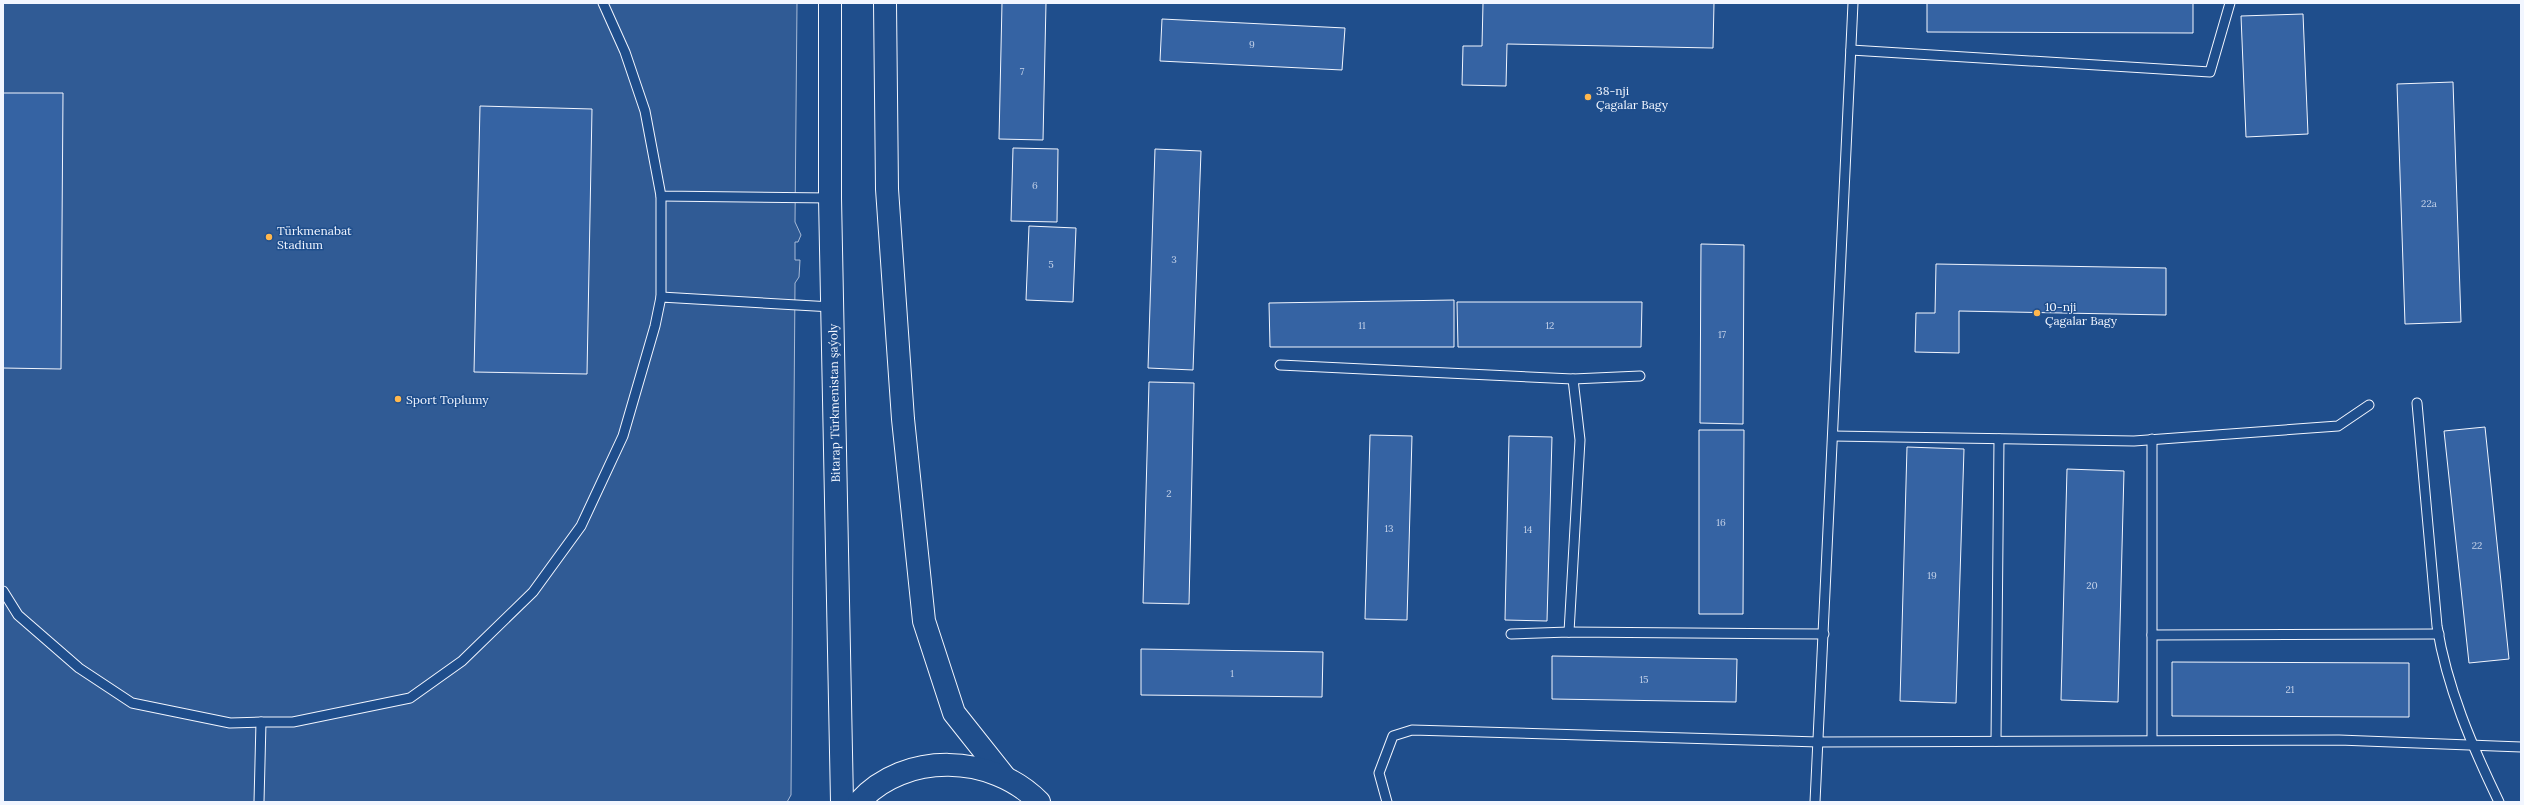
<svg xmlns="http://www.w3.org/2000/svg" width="2524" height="805" font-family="Lora,serif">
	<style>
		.built { fill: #305b95; stroke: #a8bbd7 }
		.building { fill: #3563a3; stroke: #f2f6ff }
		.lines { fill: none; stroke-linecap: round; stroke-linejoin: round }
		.lane-casing { stroke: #f2f6ff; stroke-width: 11 }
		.secondary-casing { stroke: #f2f6ff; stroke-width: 24 }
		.lane { stroke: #1f4e8c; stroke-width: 9 }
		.secondary { stroke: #1f4e8c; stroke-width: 22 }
		.poi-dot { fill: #ffb74d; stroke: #1f4e8c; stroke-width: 1.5 }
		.labels { text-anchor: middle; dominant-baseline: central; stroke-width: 3; stroke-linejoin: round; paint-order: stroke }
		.number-label { font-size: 10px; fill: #c3d1e8 }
		.poi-label { font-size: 12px; fill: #f2f6ff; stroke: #1f4e8c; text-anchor: start }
		.street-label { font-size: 12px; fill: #f2f6ff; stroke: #1f4e8c }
	</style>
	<rect width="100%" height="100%" fill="#1f4e8c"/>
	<polygon class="built" points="3,3 797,3 795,222 801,235 798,242 795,242 795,260 800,260 799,277 795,283 791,795 787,802 3,802"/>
	<g class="building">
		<polygon points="1002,3 1046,3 1043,140 999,139"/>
		<polygon points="1483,3 1714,3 1713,48 1507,44 1506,86 1462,85 1463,46 1482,46"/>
		<polygon points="1927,3 2193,3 2193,33 1927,32"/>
		<polygon points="2303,14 2308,134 2246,137 2241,16"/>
		<polygon points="1162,19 1345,28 1342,70 1160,61"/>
		<polygon points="2453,82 2461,322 2405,324 2397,84"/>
		<polygon points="3,93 63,93 61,369 3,368"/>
		<polygon points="480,106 592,109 587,374 474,372"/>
		<polygon points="1013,148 1058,149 1057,222 1011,221"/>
		<polygon points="1155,149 1201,151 1193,370 1148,368"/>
		<polygon points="1029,226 1076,228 1073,302 1026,300"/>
		<polygon points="1701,244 1744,245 1743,424 1700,423"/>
		<polygon points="1936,264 2166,268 2166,315 1959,311 1959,353 1915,352 1916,313 1935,313"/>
		<polygon points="1454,300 1454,347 1270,347 1269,303"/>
		<polygon points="1457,302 1642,302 1641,347 1458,347"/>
		<polygon points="1149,382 1194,383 1189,604 1143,603"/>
		<polygon points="2485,427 2509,659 2469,663 2444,431"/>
		<polygon points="1699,430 1744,430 1743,614 1699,614"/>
		<polygon points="1370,435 1412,436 1407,620 1365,619"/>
		<polygon points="1509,436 1552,437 1547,621 1505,620"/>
		<polygon points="1907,447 1964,449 1956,703 1900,701"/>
		<polygon points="2067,469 2124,471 2118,702 2061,700"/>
		<polygon points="1141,649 1323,652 1322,697 1141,695"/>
		<polygon points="1552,656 1737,659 1736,702 1552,699"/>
		<polygon points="2172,662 2409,663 2409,717 2172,716"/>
	</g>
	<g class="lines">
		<defs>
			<g id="lane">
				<polyline points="603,3 625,52 645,111 661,196 830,198"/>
				<polyline points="1851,50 2210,72 2230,3"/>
				<polyline points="661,297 661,196"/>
				<polyline points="1280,365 1573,379 1640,376"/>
				<path d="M2417,403L2437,626C2447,688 2472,746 2499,802"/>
				<polyline points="1833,436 2134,441 2338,426 2369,405"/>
				<polyline points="3,591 18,615 79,668 132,703 230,723 261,722 293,722 410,698 462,661 533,592 581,526 623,436 655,326 661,297 832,307"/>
				<polyline points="1569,632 1580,440 1573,379"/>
				<polyline points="1511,634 1569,632 1824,634"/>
				<polyline points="2152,635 2439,634"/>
				<polyline points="2152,740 2152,439"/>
				<polyline points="1996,741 1999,439"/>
				<polyline points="259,802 261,722"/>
				<polyline points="1387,802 1379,773 1393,736 1412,730 1818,742 2339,740 2521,747"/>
				<polyline points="1815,802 1853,3"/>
			</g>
			<g id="secondary">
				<polyline points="830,3 830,198 842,802"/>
				<polyline points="885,3 887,189 903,419 924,621 954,713 1004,776"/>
				<path d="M859,802C905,751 992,754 1039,802"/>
			</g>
		</defs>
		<use href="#lane" class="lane-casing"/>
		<use href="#secondary" class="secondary-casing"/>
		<use href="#lane" class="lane"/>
		<use href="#secondary" class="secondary"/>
	</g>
	<g class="poi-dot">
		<circle cx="1588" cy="97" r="4"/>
		<circle cx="269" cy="237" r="4"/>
		<circle cx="2037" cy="313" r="4"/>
		<circle cx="398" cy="399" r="4"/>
	</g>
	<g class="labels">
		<g class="number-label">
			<text x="1252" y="44">9</text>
			<text x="1022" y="71">7</text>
			<text x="1035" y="185">6</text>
			<text x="2429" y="203">22а</text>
			<text x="1174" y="259">3</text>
			<text x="1051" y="264">5</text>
			<text x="1362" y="325">11</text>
			<text x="1550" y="325">12</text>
			<text x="1722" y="334">17</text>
			<text x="1169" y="493">2</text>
			<text x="1721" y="522">16</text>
			<text x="1389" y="528">13</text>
			<text x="1528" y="529">14</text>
			<text x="2477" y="545">22</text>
			<text x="1932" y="575">19</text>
			<text x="2092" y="585">20</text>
			<text x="1232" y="673">1</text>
			<text x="1644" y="679">15</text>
			<text x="2290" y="689">21</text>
		</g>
		<g class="poi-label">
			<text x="1596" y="90">38-nji<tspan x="1596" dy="14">Çagalar Bagy</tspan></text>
			<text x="277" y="230">Türkmenabat<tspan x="277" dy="14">Stadium</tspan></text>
			<text x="2045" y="306">10-nji<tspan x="2045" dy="14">Çagalar Bagy</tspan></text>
			<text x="406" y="399">Sport Toplumy</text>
		</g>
		<g class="street-label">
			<text transform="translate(834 403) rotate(-91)">Bitarap Türkmenistan şaýoly</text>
		</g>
	</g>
	<rect width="2524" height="805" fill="none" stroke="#f2f6ff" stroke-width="8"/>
</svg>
